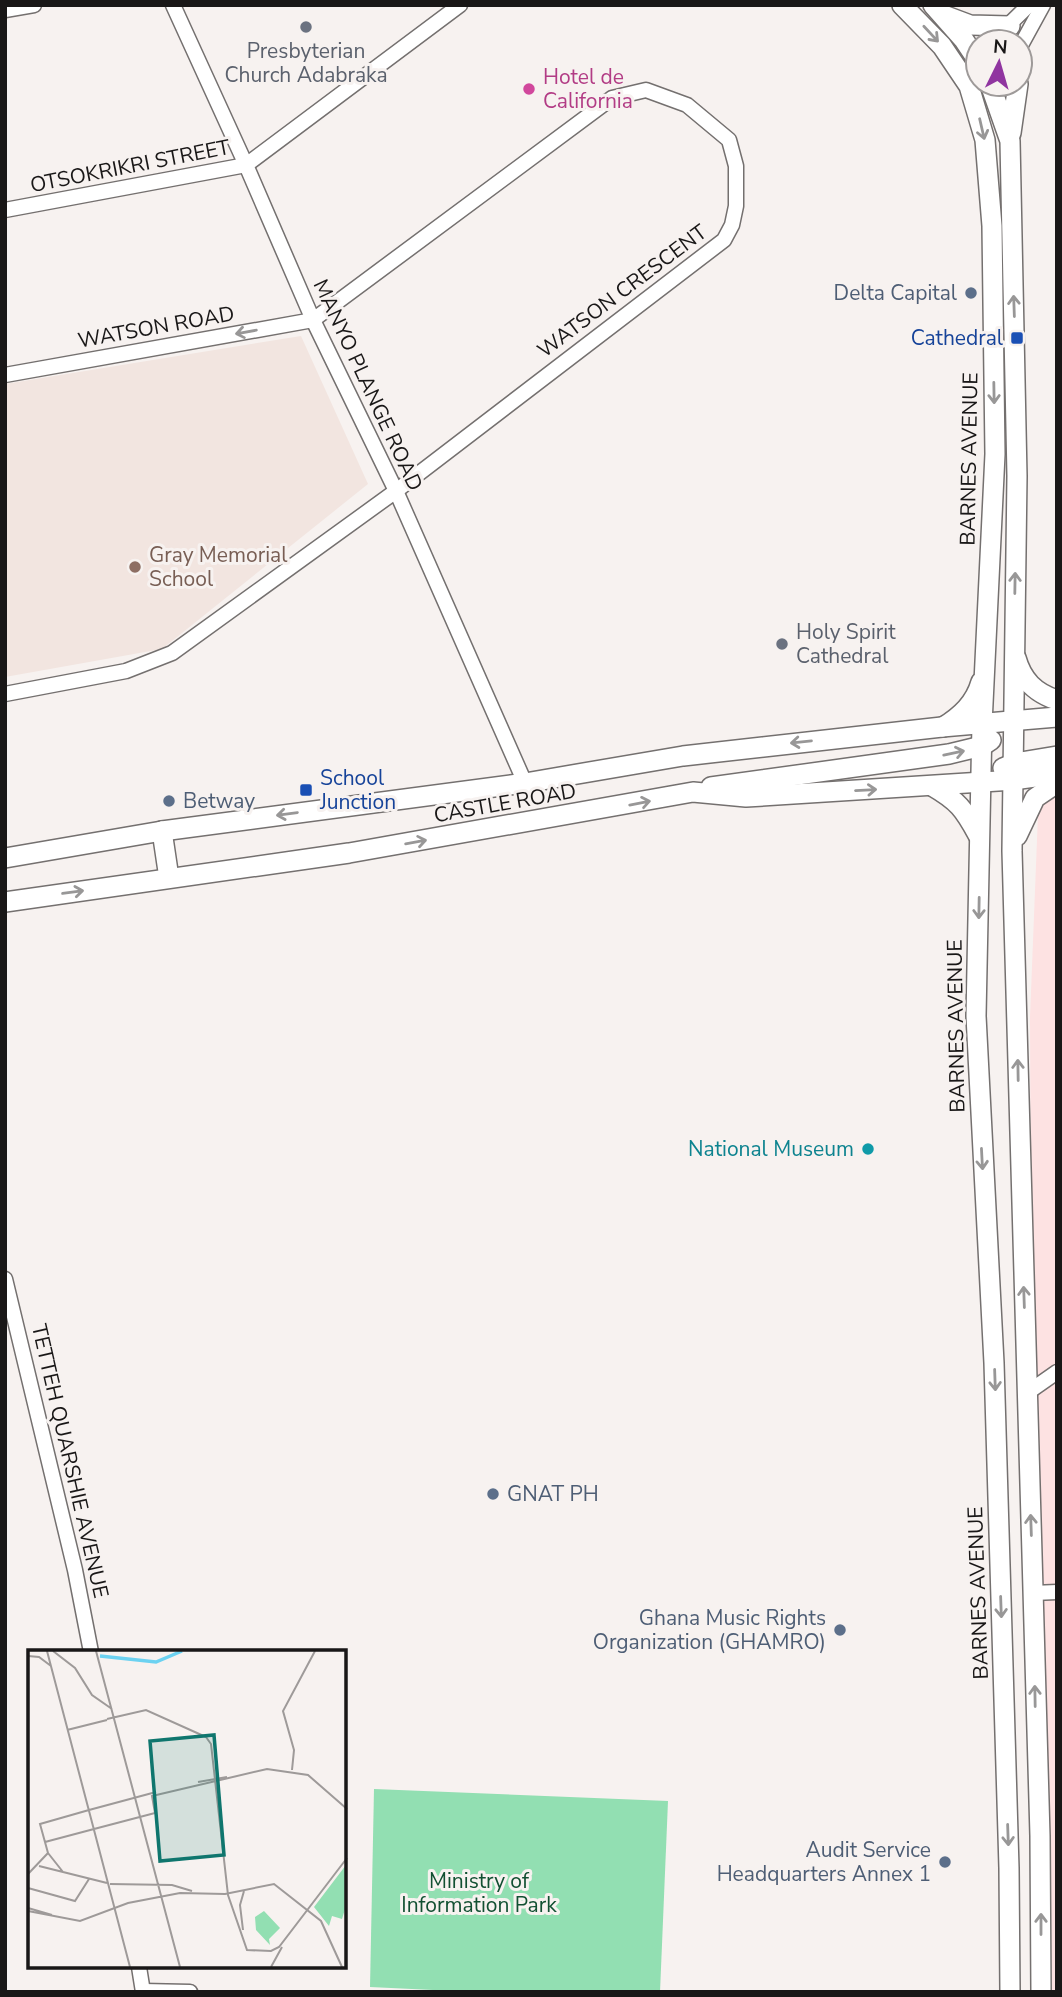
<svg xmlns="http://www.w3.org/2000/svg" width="1062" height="1997" font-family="'Nunito Sans',sans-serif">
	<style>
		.commercial { fill: #fde2e2 }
		.built { fill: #f2e5e0 }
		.green { fill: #92dfb2 }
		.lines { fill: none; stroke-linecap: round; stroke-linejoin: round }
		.minor-casing { stroke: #74706f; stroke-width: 17 }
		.secondary-casing { stroke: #74706f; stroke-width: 22 }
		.minor { stroke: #fff; stroke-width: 14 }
		.secondary { stroke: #fff; stroke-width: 19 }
		.oneway { stroke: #989797 }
		.worship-dot { fill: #6b7280; stroke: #f7f2f0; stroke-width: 2.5 }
		.hotel-dot { fill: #d1479c; stroke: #f7f2f0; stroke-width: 2.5 }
		.service-dot { fill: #5c6f8a; stroke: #f7f2f0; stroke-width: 2.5 }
		.transit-dot { fill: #1a4fb4; stroke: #f7f2f0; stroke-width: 2.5 }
		.education-dot { fill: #8d6e63; stroke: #f7f2f0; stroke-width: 2.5 }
		.culture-dot { fill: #0f9aa8; stroke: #f7f2f0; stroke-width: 2.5 }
		.labels { text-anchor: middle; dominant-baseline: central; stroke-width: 6; stroke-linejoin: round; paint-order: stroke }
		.worship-label { font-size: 21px; fill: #5b616d; stroke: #f7f2f0 }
		.hotel-label { font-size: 21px; fill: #b23c85; stroke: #f7f2f0; text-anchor: start }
		.street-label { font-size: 21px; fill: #191717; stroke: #f7f2f0 }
		.service-label { font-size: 21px; fill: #4e5e75; stroke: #f7f2f0; text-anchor: end }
		.transit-label { font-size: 21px; fill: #164399; stroke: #f7f2f0; text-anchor: end }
		.education-label { font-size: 21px; fill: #785e54; stroke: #f7f2f0; text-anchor: start }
		.culture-label { font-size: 21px; fill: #0d838f; stroke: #f7f2f0; text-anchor: end }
		.park-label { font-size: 21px; fill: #115032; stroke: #f7f2f0 }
		.inset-river { fill: none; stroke: #6cd2f1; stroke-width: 3.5 }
		.inset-road { fill: none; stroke: #9e9a99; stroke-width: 2 }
		.view { fill: #0f766e; fill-opacity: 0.15; stroke: #0f766e; stroke-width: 3.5 }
		.inset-edge { fill: none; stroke: #191717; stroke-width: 3.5 }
	</style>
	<rect width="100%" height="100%" fill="#f7f2f0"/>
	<polygon class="commercial" points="1057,785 1057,1992 1048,1992 1031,1287 1030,1017 1039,789"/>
	<polygon class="built" points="301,336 368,484 162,649 5,677 5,384"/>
	<polygon class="green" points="374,1789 668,1801 660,1992 475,1992 370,1987"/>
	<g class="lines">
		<defs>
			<g id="minor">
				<polyline points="173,5 246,165 313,320 396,491 525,783"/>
				<polyline points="5,10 34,5"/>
				<polyline points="991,42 1029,5"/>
				<polyline points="1020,47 1043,5"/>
				<polyline points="964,76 978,72"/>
				<polyline points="5,210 246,165 460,5"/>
				<polyline points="5,375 313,320 612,98 646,90 687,105 729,140 736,166 736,206 732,225 724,240 396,491 172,653 126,671 5,694"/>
				<polyline points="5,1279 75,1570 91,1652"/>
				<polyline points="1027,1393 1057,1372"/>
				<polyline points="1033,1593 1057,1592"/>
				<polyline points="139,1967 143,1992"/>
				<polyline points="143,1991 190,1992"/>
			</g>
			<g id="secondary">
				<polyline points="902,5 942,46 969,86 985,140 992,226 995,454 982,724 976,1016 994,1363 1009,1868 1010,1992"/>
				<polyline points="933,5 964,40 978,61"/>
				<polyline points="946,16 970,25 1010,26"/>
				<polyline points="990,84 1010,141 1017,476 1012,851 1040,1836 1041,1992"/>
				<polyline points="1011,133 1018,84"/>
				<path d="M1016,658C1022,680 1035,693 1057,700"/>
				<path d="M943,727C961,716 975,703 981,682"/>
				<polyline points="1003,768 1015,763 1057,756"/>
				<path d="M932,786C958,801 964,809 978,835"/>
				<polyline points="711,787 949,754 982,746 991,740"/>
				<polyline points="162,831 169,878"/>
				<polyline points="1017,836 1035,798 1057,783"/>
				<polyline points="5,858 162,831 525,783 683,756 942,727 1057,717"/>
				<polyline points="5,902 349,853 693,792 746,797 1014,780 1057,774"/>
			</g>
		</defs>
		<use href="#minor" class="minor-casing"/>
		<use href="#secondary" class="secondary-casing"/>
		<use href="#minor" class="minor"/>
		<use href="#secondary" class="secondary"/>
	</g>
	<defs><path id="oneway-shaft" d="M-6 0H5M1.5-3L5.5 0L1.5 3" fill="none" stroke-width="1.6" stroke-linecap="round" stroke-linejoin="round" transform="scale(1.75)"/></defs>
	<g class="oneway">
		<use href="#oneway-shaft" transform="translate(931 34) rotate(47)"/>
		<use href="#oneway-shaft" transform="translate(982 129) rotate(77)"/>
		<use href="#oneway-shaft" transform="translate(1014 306) rotate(-92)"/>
		<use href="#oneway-shaft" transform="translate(246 332) rotate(170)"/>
		<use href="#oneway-shaft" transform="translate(994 393) rotate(89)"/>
		<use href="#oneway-shaft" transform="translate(1015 583) rotate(-89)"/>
		<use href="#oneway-shaft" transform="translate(801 742) rotate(174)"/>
		<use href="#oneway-shaft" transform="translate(954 753) rotate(-12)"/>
		<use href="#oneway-shaft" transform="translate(866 790) rotate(-3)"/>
		<use href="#oneway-shaft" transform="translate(640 803) rotate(-11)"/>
		<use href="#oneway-shaft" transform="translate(287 814) rotate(172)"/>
		<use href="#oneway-shaft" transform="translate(416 842) rotate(-10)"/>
		<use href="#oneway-shaft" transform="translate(73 892) rotate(-8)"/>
		<use href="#oneway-shaft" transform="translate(979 908) rotate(91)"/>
		<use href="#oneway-shaft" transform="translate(1018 1070) rotate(-91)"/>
		<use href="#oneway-shaft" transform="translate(982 1159) rotate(87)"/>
		<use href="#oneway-shaft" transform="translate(1024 1297) rotate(-92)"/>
		<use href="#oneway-shaft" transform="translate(995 1380) rotate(88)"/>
		<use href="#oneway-shaft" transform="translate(1031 1525) rotate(-92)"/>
		<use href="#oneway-shaft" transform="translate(1001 1607) rotate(88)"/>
		<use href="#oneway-shaft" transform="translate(1035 1696) rotate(-91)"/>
		<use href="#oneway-shaft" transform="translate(1008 1835) rotate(88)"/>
		<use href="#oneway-shaft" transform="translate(1041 1924) rotate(-90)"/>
	</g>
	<g class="worship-dot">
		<circle cx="306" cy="27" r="7"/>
		<circle cx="782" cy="644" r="7"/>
	</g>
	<circle class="hotel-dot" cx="529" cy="89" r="7"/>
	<g class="service-dot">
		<circle cx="971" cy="293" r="7"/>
		<circle cx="169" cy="801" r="7"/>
		<circle cx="493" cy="1494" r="7"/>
		<circle cx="840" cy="1630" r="7"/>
		<circle cx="945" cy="1862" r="7"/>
	</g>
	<g class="transit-dot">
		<rect x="1010" y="331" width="14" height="14" rx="3.5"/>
		<rect x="299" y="783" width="14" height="14" rx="3.5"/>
	</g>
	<circle class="education-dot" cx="135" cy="567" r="7"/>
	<circle class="culture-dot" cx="868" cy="1149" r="7"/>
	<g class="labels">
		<g class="worship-label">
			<text x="306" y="51">Presbyterian<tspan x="306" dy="24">Church Adabraka</tspan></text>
			<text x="796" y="632" text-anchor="start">Holy Spirit<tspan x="796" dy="24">Cathedral</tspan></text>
		</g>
		<g class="hotel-label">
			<text x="543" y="77">Hotel de<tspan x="543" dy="24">California</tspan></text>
		</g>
		<g class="street-label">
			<text transform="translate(130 166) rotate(-11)">OTSOKRIKRI STREET</text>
			<text transform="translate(622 291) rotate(-37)">WATSON CRESCENT</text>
			<text transform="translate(156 327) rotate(-10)">WATSON ROAD</text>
			<text transform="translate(368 385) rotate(65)">MANYO PLANGE ROAD</text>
			<text transform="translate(969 459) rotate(-89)">BARNES AVENUE</text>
			<text transform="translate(505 803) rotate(-10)">CASTLE ROAD</text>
			<text transform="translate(956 1026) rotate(-91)">BARNES AVENUE</text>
			<text transform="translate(70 1461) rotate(77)">TETTEH QUARSHIE AVENUE</text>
			<text transform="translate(978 1593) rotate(-92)">BARNES AVENUE</text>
		</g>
		<g class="service-label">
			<text x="957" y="293">Delta Capital</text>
			<text x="183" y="801" text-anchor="start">Betway</text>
			<text x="507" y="1494" text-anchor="start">GNAT PH</text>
			<text x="826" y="1618">Ghana Music Rights<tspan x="826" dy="24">Organization (GHAMRO)</tspan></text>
			<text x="931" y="1850">Audit Service<tspan x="931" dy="24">Headquarters Annex 1</tspan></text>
		</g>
		<g class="transit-label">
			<text x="1003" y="338">Cathedral</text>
			<text x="320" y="778" text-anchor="start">School<tspan x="320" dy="24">Junction</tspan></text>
		</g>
		<g class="education-label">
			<text x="149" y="555">Gray Memorial<tspan x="149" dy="24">School</tspan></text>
		</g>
		<g class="culture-label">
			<text x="854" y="1149">National Museum</text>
		</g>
		<g class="park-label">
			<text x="479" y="1881">Ministry of<tspan x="479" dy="24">Information Park</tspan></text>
		</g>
	</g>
	<g transform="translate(28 1650)">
		<rect width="318" height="318" fill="#f7f2f0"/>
		<path d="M318,215V256L314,269L304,266L301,276L286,257ZM236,261L252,278L241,289L242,295L228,280L227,267Z" fill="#92dfb2"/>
		<path class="inset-river" d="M72,6L128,12L154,1"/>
		<path class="inset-road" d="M19,1L102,317M25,1L47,18L64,45L84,59M68,1L152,317M0,6L11,7L23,16M79,69L118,60L178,87M39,80L79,70M178,87L183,94L200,245L219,300L243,301L251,297L319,208M264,120L266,100L255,61L287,1M170,132L199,127M61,160L128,142M66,179L127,163L124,146L239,119L280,125L319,159M17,192L66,179M20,203L12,174L61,160M20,203L35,222M11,216L79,233M0,224L20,203M82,234L144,235L164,241M0,238L47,251L61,229M0,258L24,265M0,261L52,271L100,253L152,243L197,244L246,234L293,271L314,317M215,280L212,255L216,241M243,317L254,297"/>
		<path class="view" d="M186,85L196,205L132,211L122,91Z"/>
		<rect width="318" height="318" class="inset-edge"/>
	</g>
	<rect width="1062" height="1997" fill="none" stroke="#191717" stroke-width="14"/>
	<g transform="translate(999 63) rotate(5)"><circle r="33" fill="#f7f2f0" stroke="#9e9a99" stroke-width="2"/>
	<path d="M0-5L12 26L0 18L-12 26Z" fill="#9035a0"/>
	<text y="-10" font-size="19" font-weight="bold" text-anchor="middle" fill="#191717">N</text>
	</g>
</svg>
